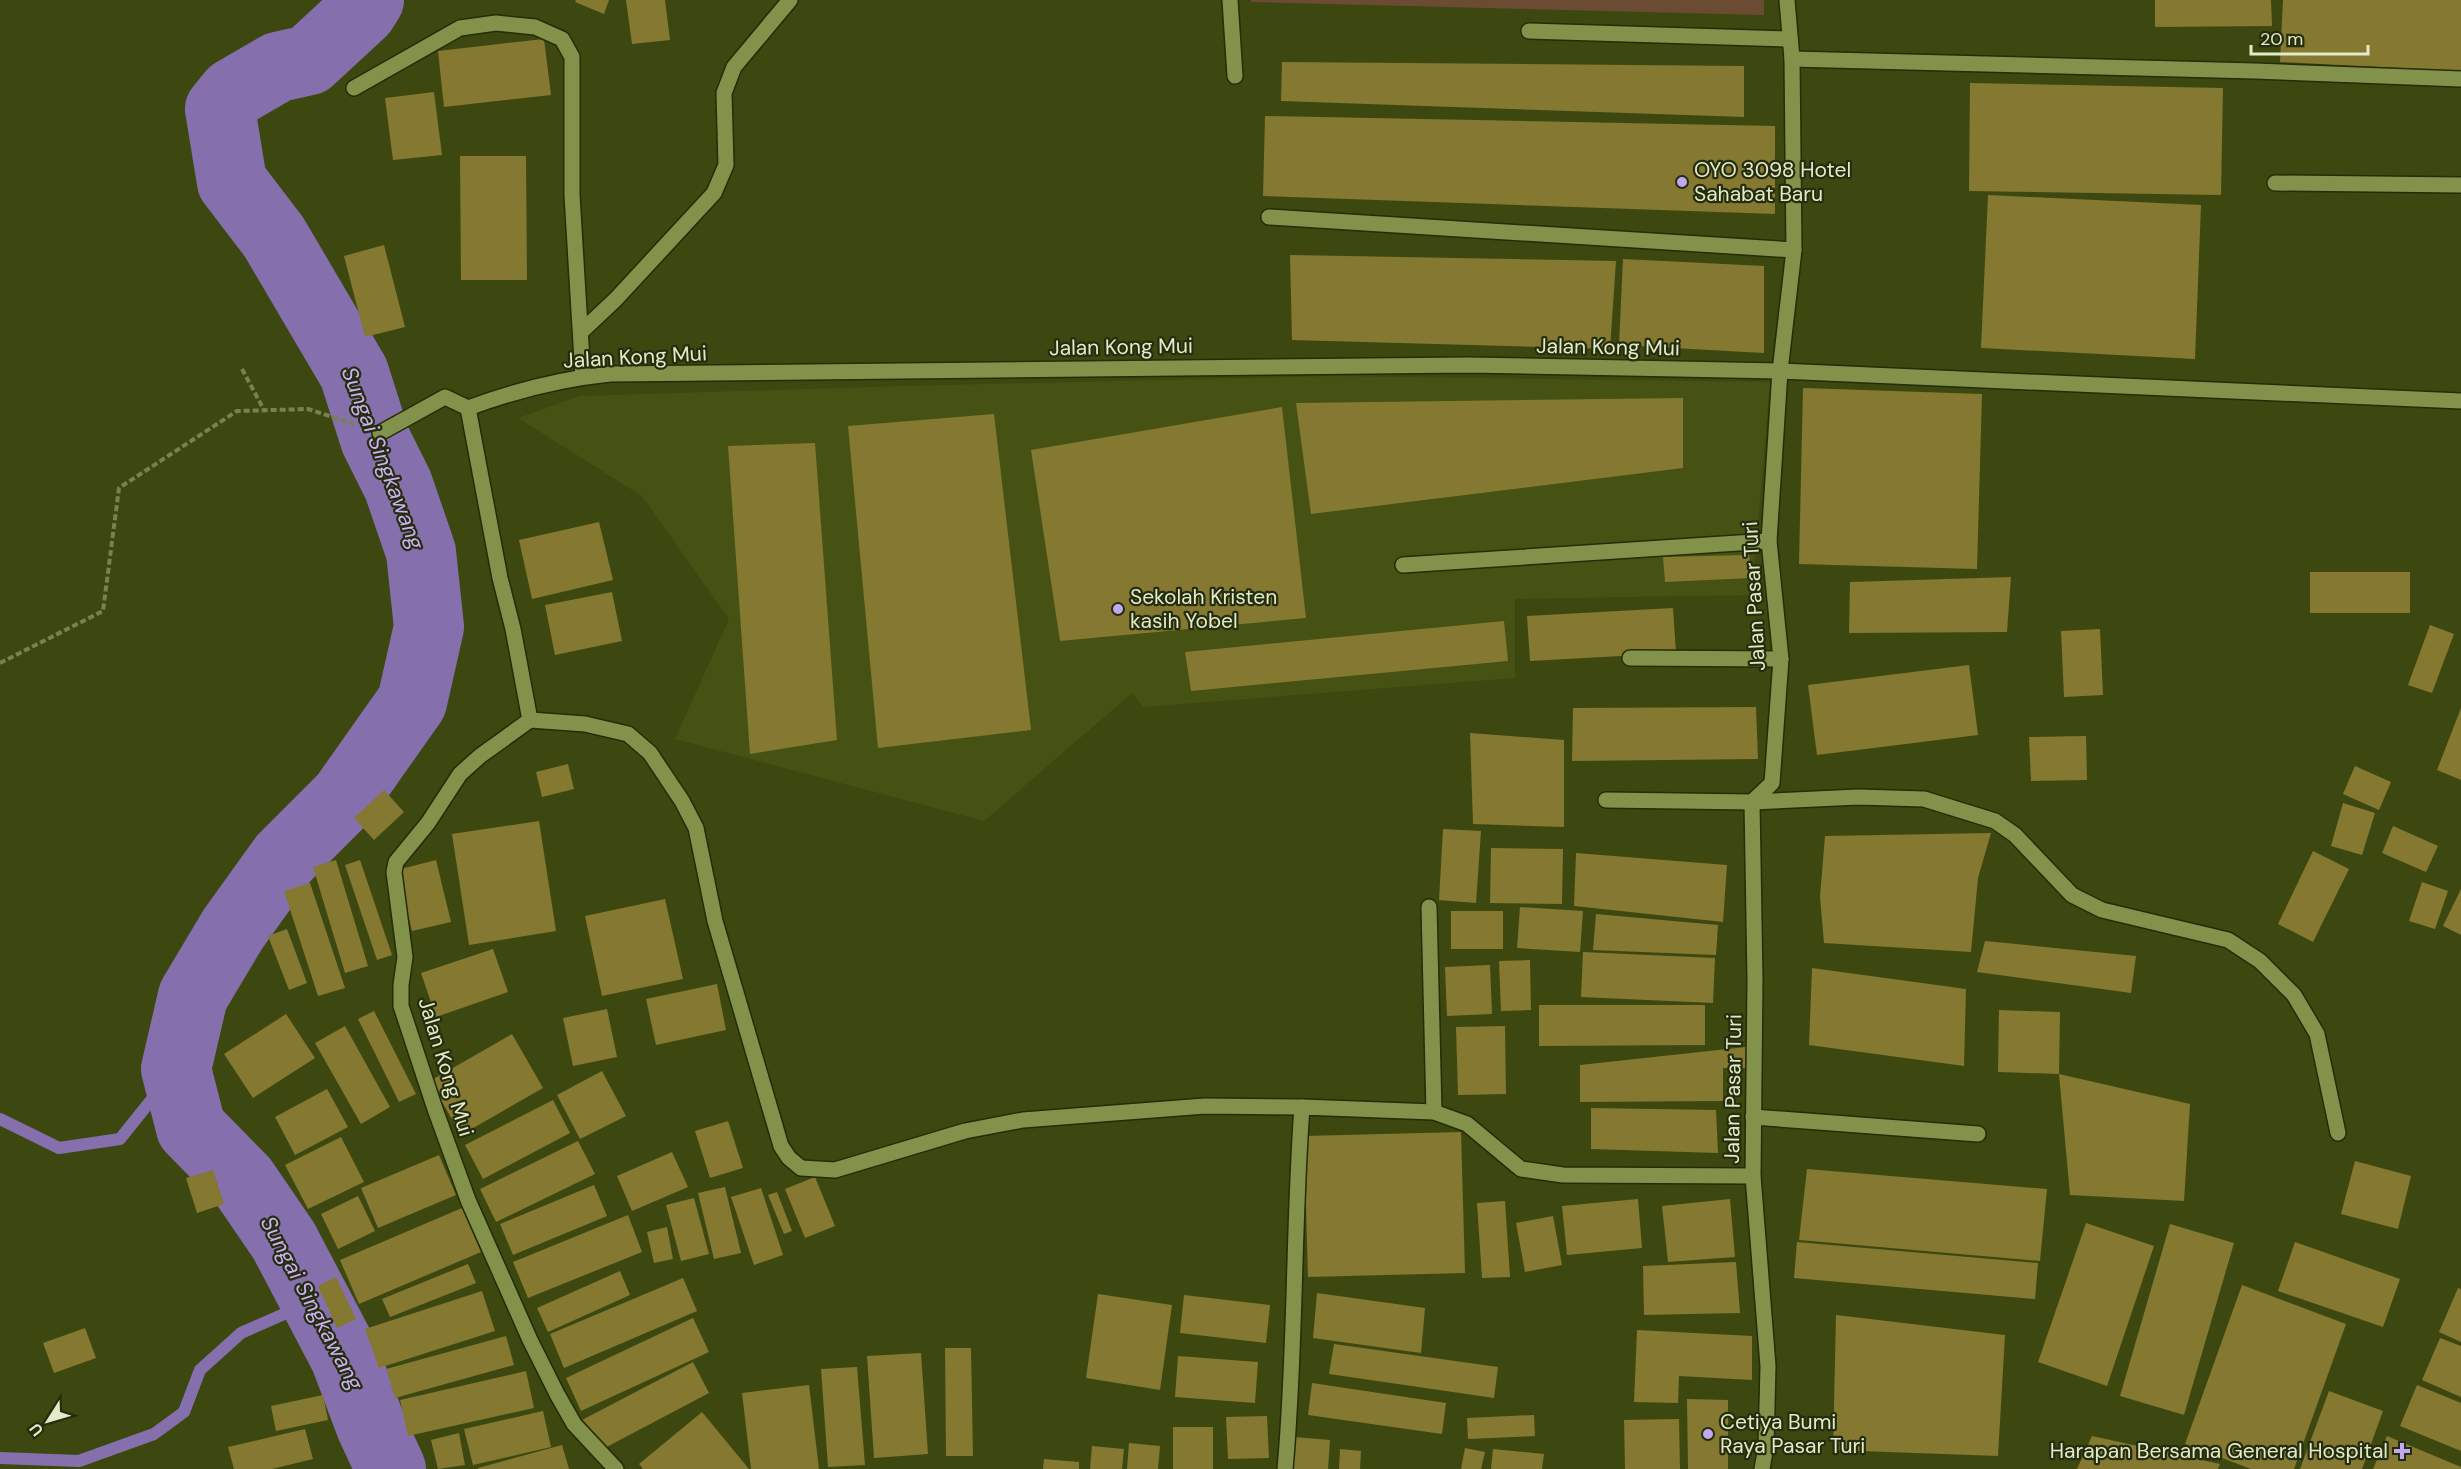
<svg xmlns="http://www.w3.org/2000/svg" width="2461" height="1469" font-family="'DM Sans',sans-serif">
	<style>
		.built { fill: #465213 }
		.green { fill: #6b4c33 }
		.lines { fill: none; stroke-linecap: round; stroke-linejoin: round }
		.stream { stroke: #8570ad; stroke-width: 12 }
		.river { stroke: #8570ad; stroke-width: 70 }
		.building { fill: #857831 }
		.lane-casing { stroke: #252c06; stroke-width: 18 }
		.street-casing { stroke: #252c06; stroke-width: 18 }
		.path { stroke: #778251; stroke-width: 4; stroke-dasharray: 6 3; stroke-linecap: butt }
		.lane { stroke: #83924b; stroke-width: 15 }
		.street { stroke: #83924b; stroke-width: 15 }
		.poi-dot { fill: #c1a8f3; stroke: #262c0e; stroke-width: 2 }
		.labels { text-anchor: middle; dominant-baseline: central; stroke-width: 4.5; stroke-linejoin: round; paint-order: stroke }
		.poi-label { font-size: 21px; fill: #e1ebc7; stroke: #262c0e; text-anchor: start }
		.street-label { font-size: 21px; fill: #e1ebc7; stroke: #262c0e }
		.water-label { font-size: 22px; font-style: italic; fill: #c8b1f5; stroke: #262c0e }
	</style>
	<rect width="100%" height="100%" fill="#3d4810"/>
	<polygon class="built" points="1331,376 1770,382 1752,595 1515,599 1515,678 1143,707 1132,693 984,821 675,739 729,619 642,496 518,418 580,396 904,386"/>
	<polygon class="green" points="1251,0 1764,0 1764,15 1251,2"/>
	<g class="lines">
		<g class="stream">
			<polyline points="0,1119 59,1148 120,1139 176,1069"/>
			<polyline points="0,1458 79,1461 154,1434 184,1412 200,1370 241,1333 316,1300"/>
		</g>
		<polyline class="river" points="369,0 362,11 309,60 278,67 233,93 220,109 232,182 274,237 354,373 375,439 398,485 421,552 429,627 412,702 345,797 284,858 233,929 193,996 176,1069 191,1128 243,1181 284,1241 345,1357 371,1426 391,1469"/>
	</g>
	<g class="building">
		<polygon points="576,0 609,0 604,14 575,2"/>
		<polygon points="626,0 665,0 670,40 632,44"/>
		<polygon points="2155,0 2271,0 2272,26 2155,27"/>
		<polygon points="2283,0 2461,0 2461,71 2280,62"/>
		<polygon points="544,39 551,95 444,107 438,51"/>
		<polygon points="1282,62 1744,66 1744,117 1281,101"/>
		<polygon points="1970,83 2223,88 2221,195 1969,191"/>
		<polygon points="434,92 442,155 393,160 385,98"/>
		<polygon points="1265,116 1775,126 1775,214 1263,196"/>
		<polygon points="460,156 526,156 527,280 461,280"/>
		<polygon points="1988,195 2201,205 2195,359 1981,348"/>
		<polygon points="384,245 405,327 365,337 344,256"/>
		<polygon points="1290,255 1616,261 1610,349 1292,340"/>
		<polygon points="1623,259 1764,266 1764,353 1619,345"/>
		<polygon points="1803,388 1982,394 1977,569 1799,564"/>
		<polygon points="1683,398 1683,468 1311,514 1296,403"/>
		<polygon points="1282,407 1306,618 1060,641 1031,450"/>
		<polygon points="994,414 1031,730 878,748 848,426"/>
		<polygon points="815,443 837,740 750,754 728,446"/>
		<polygon points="599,522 613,580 532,599 519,540"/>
		<polygon points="1749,555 1752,578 1665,582 1663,557"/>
		<rect x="2310" y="572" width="100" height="41"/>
		<polygon points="2011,577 2007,632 1849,633 1850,582"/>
		<polygon points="612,592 622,641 555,655 545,605"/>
		<polygon points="1673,608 1676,653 1530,661 1527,616"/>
		<polygon points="1504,621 1508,661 1191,691 1185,652"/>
		<polygon points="2430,625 2454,634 2432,693 2408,685"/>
		<polygon points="2100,629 2103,695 2064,697 2061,631"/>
		<polygon points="1969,665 1978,735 1817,755 1808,685"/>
		<polygon points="1756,707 1758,759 1572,761 1573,708"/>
		<polygon points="2461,708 2461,780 2437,770"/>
		<polygon points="1470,733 1564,740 1564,827 1473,824"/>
		<polygon points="2086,736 2087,780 2031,781 2029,737"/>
		<polygon points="568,764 574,789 542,797 536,772"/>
		<polygon points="2355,766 2391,782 2379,810 2343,794"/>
		<polygon points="384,790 404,812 374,840 354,818"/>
		<polygon points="2343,803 2375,813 2362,855 2331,846"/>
		<polygon points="539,821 556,931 469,945 452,834"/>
		<polygon points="2393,826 2438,846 2426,872 2382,853"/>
		<polygon points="1443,829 1481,831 1476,903 1439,900"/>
		<polygon points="1991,833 1978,878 1971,952 1824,943 1820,897 1825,836"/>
		<polygon points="1491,848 1563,849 1562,904 1490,903"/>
		<polygon points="2313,851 2349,869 2313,942 2278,924"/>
		<polygon points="1576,853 1727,865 1723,922 1574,906"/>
		<polygon points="336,860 368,966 345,973 313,867"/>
		<polygon points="360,860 392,955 377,960 345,865"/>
		<polygon points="436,860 451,922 412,931 397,870"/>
		<polygon points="2422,882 2448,891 2435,929 2409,921"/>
		<polygon points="310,883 345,988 318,996 284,891"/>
		<polygon points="2461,889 2461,935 2443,926"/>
		<polygon points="665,899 683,979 602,996 585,916"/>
		<polygon points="1520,907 1583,911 1580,952 1517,948"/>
		<rect x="1451" y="911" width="52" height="38"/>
		<polygon points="1596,914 1718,925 1716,955 1593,950"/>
		<polygon points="287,929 307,983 289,990 268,936"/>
		<polygon points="1985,941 2136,956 2131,993 1977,972"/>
		<polygon points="493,949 508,992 436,1017 421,973"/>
		<polygon points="1583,952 1715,958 1713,1003 1581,997"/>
		<polygon points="1530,960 1531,1010 1501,1011 1499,961"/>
		<polygon points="1490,965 1492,1014 1447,1016 1445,967"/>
		<polygon points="1812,968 1966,989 1964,1066 1809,1045"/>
		<polygon points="717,984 726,1030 656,1045 646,999"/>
		<polygon points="1539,1005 1705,1005 1705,1045 1539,1046"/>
		<polygon points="607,1009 617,1057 573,1066 563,1018"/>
		<polygon points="1999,1010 2060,1012 2059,1074 1998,1072"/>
		<polygon points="374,1011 416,1094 399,1102 358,1019"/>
		<polygon points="286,1014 315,1058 253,1098 224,1054"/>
		<polygon points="345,1026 390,1107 361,1124 315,1043"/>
		<polygon points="1505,1026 1506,1094 1458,1095 1456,1027"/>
		<polygon points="512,1034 543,1088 461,1135 430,1081"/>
		<polygon points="1746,1047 1745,1068 1723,1068 1723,1101 1580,1102 1580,1065"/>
		<polygon points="602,1071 626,1116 580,1139 557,1095"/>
		<polygon points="2059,1074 2190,1104 2184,1201 2070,1195"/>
		<polygon points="327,1089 348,1127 295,1155 275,1117"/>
		<polygon points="553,1100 570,1133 483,1179 465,1145"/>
		<polygon points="1591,1108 1716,1110 1718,1153 1591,1149"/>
		<polygon points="728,1121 743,1168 710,1178 695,1131"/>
		<polygon points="1461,1132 1465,1273 1308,1277 1304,1136"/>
		<polygon points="341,1137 364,1182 308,1209 285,1165"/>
		<polygon points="578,1141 595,1174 496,1222 480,1189"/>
		<polygon points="672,1152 688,1187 632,1211 617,1176"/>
		<polygon points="439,1155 456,1195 378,1228 361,1188"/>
		<polygon points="2355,1161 2411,1176 2398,1229 2341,1214"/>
		<polygon points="1807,1169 2047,1189 2040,1261 1799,1240"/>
		<polygon points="213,1170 224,1204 197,1213 186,1178"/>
		<polygon points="815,1177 835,1226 805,1238 785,1189"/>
		<polygon points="594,1185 607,1216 513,1255 500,1224"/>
		<polygon points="725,1187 741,1253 714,1259 698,1193"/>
		<polygon points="761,1188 783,1255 754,1265 731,1197"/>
		<polygon points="777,1192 792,1231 784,1234 768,1195"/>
		<polygon points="358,1196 375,1231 338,1249 321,1214"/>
		<polygon points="694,1198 709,1254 681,1261 666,1205"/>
		<polygon points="1638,1199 1642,1248 1567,1255 1562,1206"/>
		<polygon points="1730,1199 1735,1257 1668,1262 1662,1206"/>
		<polygon points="1505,1201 1510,1277 1482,1278 1477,1203"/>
		<polygon points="462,1208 481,1252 359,1304 340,1260"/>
		<polygon points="628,1215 642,1252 528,1298 513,1262"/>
		<polygon points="1553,1216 1562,1265 1525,1272 1516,1223"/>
		<polygon points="2086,1223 2154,1246 2107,1386 2038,1362"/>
		<polygon points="2170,1224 2234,1243 2184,1415 2120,1396"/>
		<polygon points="667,1227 673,1259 654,1263 647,1232"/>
		<polygon points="1797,1242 2038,1263 2035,1299 1794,1278"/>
		<polygon points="2295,1242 2400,1279 2383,1327 2278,1291"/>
		<polygon points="1736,1262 1740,1313 1644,1315 1643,1266"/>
		<polygon points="468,1264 476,1283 390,1317 382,1299"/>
		<polygon points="620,1271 630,1295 548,1332 537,1308"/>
		<polygon points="336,1277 356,1319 337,1328 318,1286"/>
		<polygon points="683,1278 697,1311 564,1368 550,1334"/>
		<polygon points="2242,1285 2346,1324 2294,1469 2251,1469 2185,1444"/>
		<polygon points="2458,1288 2461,1289 2461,1342 2439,1332"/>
		<polygon points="482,1291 495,1331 379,1368 365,1329"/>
		<polygon points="1317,1293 1425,1308 1421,1353 1313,1338"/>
		<polygon points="1098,1294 1172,1305 1160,1390 1086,1378"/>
		<polygon points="1184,1295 1270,1305 1266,1343 1180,1333"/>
		<polygon points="1836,1315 2005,1335 1998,1456 1833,1450"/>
		<polygon points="693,1318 709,1352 581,1411 566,1378"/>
		<polygon points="85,1328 96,1358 54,1373 43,1343"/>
		<polygon points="1637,1330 1752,1336 1752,1380 1679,1376 1678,1403 1634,1402"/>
		<polygon points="506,1336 514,1365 395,1398 386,1369"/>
		<polygon points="2440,1338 2461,1346 2461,1397 2422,1380"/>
		<polygon points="1334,1344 1498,1367 1494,1398 1329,1374"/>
		<polygon points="945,1348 971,1348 973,1456 946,1456"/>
		<polygon points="921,1353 928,1454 874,1458 867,1356"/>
		<polygon points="1178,1356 1258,1362 1255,1403 1175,1397"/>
		<polygon points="693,1362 709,1393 599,1451 582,1420"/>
		<polygon points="857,1367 865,1465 828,1467 821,1369"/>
		<polygon points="526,1371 534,1408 408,1436 400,1400"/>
		<polygon points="1312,1383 1446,1403 1442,1434 1308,1415"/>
		<polygon points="809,1385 819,1469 751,1469 742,1393"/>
		<polygon points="2417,1385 2461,1403 2461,1451 2400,1426"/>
		<polygon points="2329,1391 2383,1411 2362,1469 2300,1469"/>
		<polygon points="323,1395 328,1420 276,1431 271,1406"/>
		<polygon points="1687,1399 1728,1400 1728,1469 1688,1469"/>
		<polygon points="543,1411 551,1447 473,1465 464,1429"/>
		<polygon points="702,1412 749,1469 643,1469 639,1464"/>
		<polygon points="1534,1415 1535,1436 1468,1439 1467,1418"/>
		<polygon points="1267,1416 1269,1458 1228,1459 1226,1417"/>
		<polygon points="1679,1419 1680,1469 1625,1469 1624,1420"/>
		<rect x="1173" y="1427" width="40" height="42"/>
		<polygon points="305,1429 313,1459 272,1469 234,1469 228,1447"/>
		<polygon points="459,1433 465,1465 438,1469 431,1440"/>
		<polygon points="2092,1436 2220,1464 2218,1469 2077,1469"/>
		<polygon points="2387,1436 2461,1467 2461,1469 2373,1469"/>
		<polygon points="1294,1437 1330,1440 1328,1469 1291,1469"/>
		<polygon points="1129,1443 1160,1446 1158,1469 1127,1469"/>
		<polygon points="562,1445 569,1469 478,1469 478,1468"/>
		<polygon points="1092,1446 1124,1449 1122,1469 1090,1469"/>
		<polygon points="1465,1448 1485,1452 1481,1469 1461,1469"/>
		<polygon points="1340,1449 1361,1451 1360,1469 1339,1469"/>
		<polygon points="1493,1449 1544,1454 1542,1469 1491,1469"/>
		<polygon points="1044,1459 1079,1462 1079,1469 1043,1469"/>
	</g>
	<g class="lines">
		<defs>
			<g id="lane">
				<polyline points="1230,0 1235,76"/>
				<polyline points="1529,31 1790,39"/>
				<polyline points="354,88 460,28 496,23 535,27 562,39 572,57 572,195 583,377"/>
				<polyline points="2275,183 2461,185"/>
				<polyline points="1269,217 1794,250"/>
				<polyline points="581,332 616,299 714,193 726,165 724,93 734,67 790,0"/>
				<polyline points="1403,565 1769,541"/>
				<polyline points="1630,658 1781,659"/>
				<polyline points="1606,800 1752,802 1858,797 1924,799 1995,821 2015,835 2072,895 2102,910 2228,940 2260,961 2294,995 2317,1034 2338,1133"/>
			</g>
			<g id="street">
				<polyline points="1792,59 2255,71 2461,79"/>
				<polyline points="468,408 500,578 513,629 530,720"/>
				<path d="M380,433L445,397L468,408C514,391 560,379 610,374L1468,365L1780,371L2461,401"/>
				<polyline points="530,720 585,724 628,734 650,753 682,801 696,828 715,921 781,1146 789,1158 801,1168 835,1170 965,1131 1023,1120 1205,1106 1302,1107"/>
				<polyline points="530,720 480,756 460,774 428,823 396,862 394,872 405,957 401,985 401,1006 435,1109 468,1200 530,1340 557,1394 574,1424 616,1469"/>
				<polyline points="1429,907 1434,1112"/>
				<polyline points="1753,1117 1978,1134"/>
				<path d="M1285,1469C1296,1348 1293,1228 1302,1107L1434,1112L1467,1124L1521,1169L1563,1175L1753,1176"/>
				<polyline points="1762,1469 1766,1446 1768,1366 1753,1176 1755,980 1752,802 1772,783 1781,659 1769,541 1780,371 1794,250 1792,59 1787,0"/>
			</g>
		</defs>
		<use href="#lane" class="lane-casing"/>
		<use href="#street" class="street-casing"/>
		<g class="path">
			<polyline points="242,369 264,410"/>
			<polyline points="0,663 103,611 119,488 237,411 308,409 354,424"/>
		</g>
		<use href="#lane" class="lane"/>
		<use href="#street" class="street"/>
	</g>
	<g class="poi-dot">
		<circle cx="1682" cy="182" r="6"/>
		<circle cx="1118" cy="609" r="6"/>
		<circle cx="1708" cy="1434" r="6"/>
		<path d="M2399 1442h6v6h6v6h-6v6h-6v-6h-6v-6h6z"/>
	</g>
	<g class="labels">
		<g class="poi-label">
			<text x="1694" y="170">OYO 3098 Hotel<tspan x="1694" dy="24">Sahabat Baru</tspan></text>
			<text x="1130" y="597">Sekolah Kristen<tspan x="1130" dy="24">kasih Yobel</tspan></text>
			<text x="1720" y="1422">Cetiya Bumi<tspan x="1720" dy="24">Raya Pasar Turi</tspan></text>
			<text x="2388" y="1451" text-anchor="end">Harapan Bersama General Hospital</text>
		</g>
		<g class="street-label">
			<text transform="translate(1121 347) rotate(-1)">Jalan Kong Mui</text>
			<text transform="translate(1608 347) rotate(1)">Jalan Kong Mui</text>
			<text transform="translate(635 357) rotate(-3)">Jalan Kong Mui</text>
			<text transform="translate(1754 596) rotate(-93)">Jalan Pasar Turi</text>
			<text transform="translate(446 1067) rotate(73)">Jalan Kong Mui</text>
			<text transform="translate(1733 1089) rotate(-89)">Jalan Pasar Turi</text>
		</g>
		<g class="water-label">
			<text transform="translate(383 458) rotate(69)">Sungai Singkawang</text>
			<text transform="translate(312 1303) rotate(62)">Sungai Singkawang</text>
		</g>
	</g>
	<g transform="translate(48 1421) rotate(233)" stroke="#262c0e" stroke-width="4.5" paint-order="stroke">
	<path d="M0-4.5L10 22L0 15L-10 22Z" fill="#e1ebc7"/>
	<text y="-9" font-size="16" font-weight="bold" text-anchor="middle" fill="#e1ebc7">U</text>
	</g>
	<path d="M2251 45v9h117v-9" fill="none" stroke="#e1ebc7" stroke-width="3"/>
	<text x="2260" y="45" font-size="18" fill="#e1ebc7" stroke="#262c0e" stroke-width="4.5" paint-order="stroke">20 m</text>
</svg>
